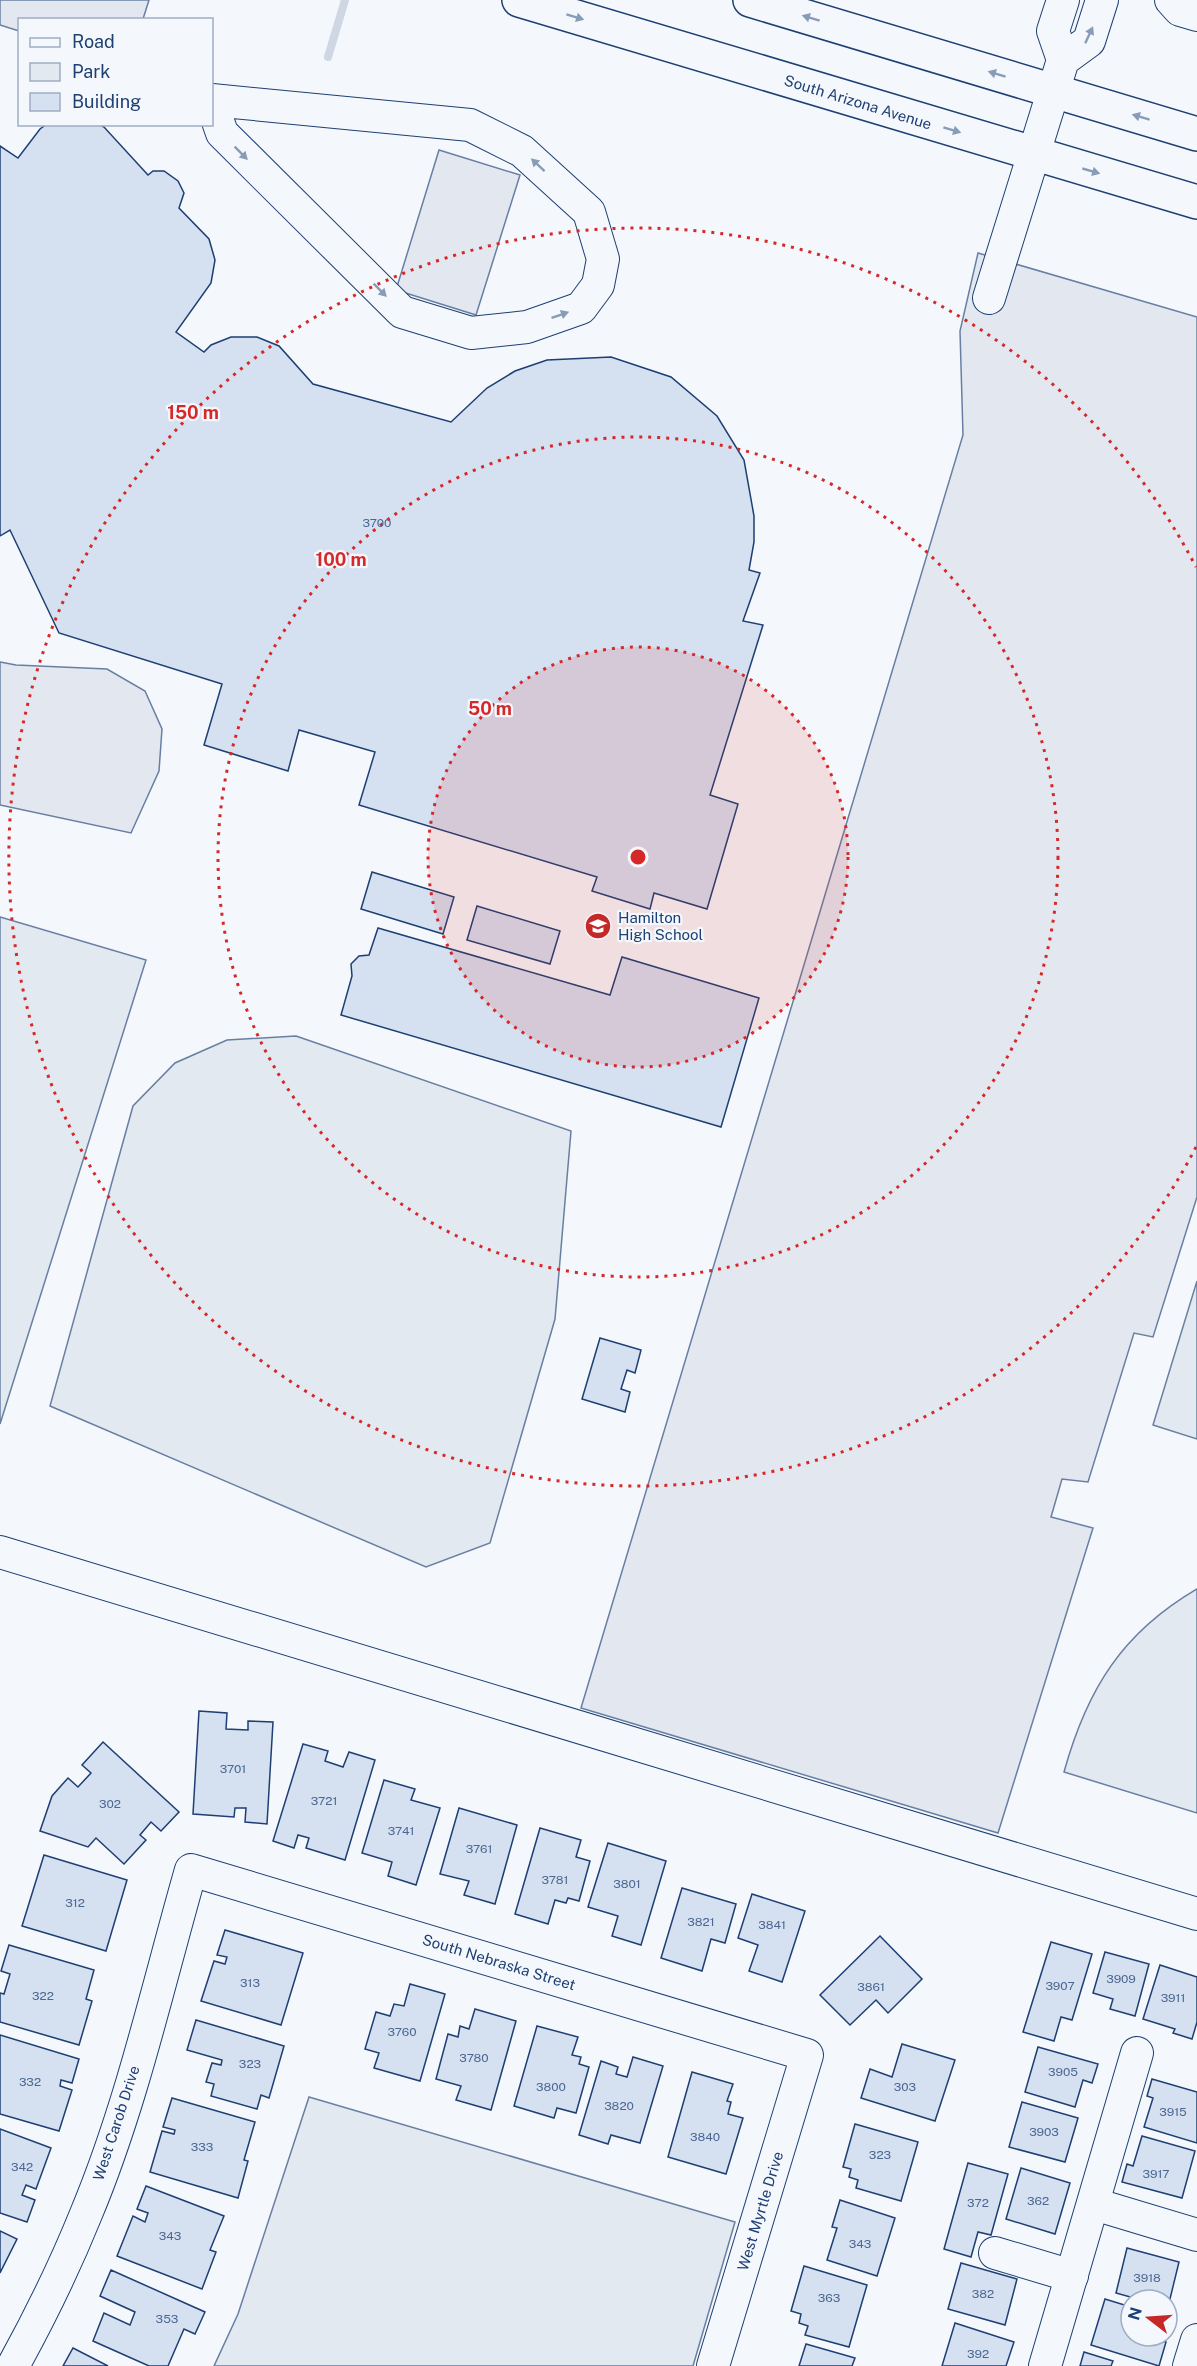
<svg xmlns="http://www.w3.org/2000/svg" width="1197" height="2366" font-family="'Public Sans',sans-serif">
	<style>
		.green { fill: #e3e9f0; stroke: #687fa3; stroke-width: 1.5 }
		.parking { fill: #e3e8f0; stroke: #687fa3; stroke-width: 1.5 }
		.lines { fill: none; stroke-linecap: round; stroke-linejoin: round }
		.stream { stroke: #cfd7e4; stroke-width: 8 }
		.building { fill: #d5e0f0; stroke: #1d3f73; stroke-width: 1.5 }
		.minor-casing { stroke: #1d3f73; stroke-width: 34 }
		.major-casing { stroke: #1d3f73; stroke-width: 36 }
		.minor { stroke: #f4f7fb; stroke-width: 32 }
		.major { stroke: #f4f7fb; stroke-width: 33 }
		.oneway { fill: #889bb7 }
		.ring { fill: none; stroke: #d62828; stroke-width: 3; stroke-dasharray: 3 6 }
		.labels { text-anchor: middle; dominant-baseline: central; stroke-width: 4.5; stroke-linejoin: round; paint-order: stroke }
		.number-label { font-size: 12px; fill: #4b6792 }
		.street-label { font-size: 15px; fill: #1d3f73; stroke: #f4f7fb }
		.poi-label { font-size: 15px; fill: #1d3f73; stroke: #f4f7fb; text-anchor: start }
		.centre { fill: #d62828; stroke: #f4f7fb; stroke-width: 3 }
		.ring-label { font-size: 18px; text-anchor: middle; font-weight: bold; fill: #d62828; stroke: #f4f7fb; stroke-width: 4.5; stroke-linejoin: round; paint-order: stroke }
	</style>
	<rect width="100%" height="100%" fill="#f4f7fb"/>
	<g class="green">
		<polygon points="0,917 146,960 0,1424"/>
		<polygon points="296,1036 571,1131 555,1319 490,1543 426,1567 50,1406 133,1106 175,1063 227,1040"/>
		<polygon points="1197,1281 1197,1439 1153,1425"/>
		<path d="M1197,1589V1813L1064,1772C1087,1689 1122,1633 1197,1589Z"/>
		<polygon points="309,2097 735,2222 693,2366 214,2366 238,2314"/>
	</g>
	<g class="parking">
		<polygon points="0,0 149,0 143,19 20,20 19,31 0,25"/>
		<polygon points="439,150 520,175 476,315 396,290"/>
		<polygon points="978,253 1197,317 1197,1197 1153,1337 1134,1333 1088,1482 1062,1479 1051,1517 1093,1528 998,1833 581,1708 963,435 960,331"/>
		<polygon points="0,662 16,665 107,669 145,691 162,729 159,771 131,833 0,805"/>
	</g>
	<g class="lines">
		<polyline class="stream" points="328,57 345,0"/>
	</g>
	<g class="building">
		<polygon points="47,124 98,124 104,127 148,175 153,171 164,171 178,181 184,193 179,208 209,239 215,260 211,283 176,332 204,352 211,345 231,337 257,337 279,346 313,384 451,422 487,388 515,371 547,360 611,357 671,377 717,416 744,460 754,516 754,542 749,570 760,573 743,621 763,625 710,795 738,804 707,909 654,893 650,909 592,891 597,877 359,805 375,752 299,730 288,771 204,745 222,684 59,633 10,530 0,536 0,146 18,158 40,129"/>
		<polygon points="372,872 454,897 443,934 361,909"/>
		<polygon points="477,906 560,931 550,964 467,940"/>
		<polygon points="378,928 610,995 622,957 759,998 721,1127 341,1015 352,976 351,964 359,956 369,955"/>
		<polygon points="600,1338 641,1350 635,1373 627,1370 621,1389 630,1392 625,1412 582,1399"/>
		<polygon points="199,1711 227,1713 226,1729 248,1730 248,1721 273,1722 267,1824 245,1822 246,1808 235,1808 234,1817 193,1814"/>
		<polygon points="103,1742 179,1812 161,1831 151,1822 140,1835 146,1840 124,1864 96,1838 88,1847 40,1831 52,1796 68,1778 78,1787 91,1773 82,1765"/>
		<polygon points="303,1744 328,1751 325,1761 343,1767 349,1752 375,1760 345,1860 306,1848 309,1838 298,1835 294,1848 273,1841"/>
		<polygon points="384,1780 415,1789 411,1800 440,1808 416,1885 388,1876 392,1862 362,1853"/>
		<polygon points="459,1808 517,1825 495,1904 464,1895 469,1881 440,1874"/>
		<polygon points="540,1828 581,1840 576,1857 590,1861 579,1901 568,1898 566,1903 555,1900 548,1924 515,1914"/>
		<polygon points="608,1843 666,1861 641,1945 612,1936 618,1916 588,1907"/>
		<polygon points="44,1855 127,1880 106,1951 22,1926"/>
		<polygon points="682,1888 736,1904 725,1943 711,1939 702,1971 661,1958"/>
		<polygon points="752,1894 805,1911 782,1982 749,1971 758,1945 738,1938"/>
		<polygon points="225,1930 303,1953 281,2025 201,2001 214,1961 225,1964 227,1957 217,1955"/>
		<polygon points="880,1936 922,1979 888,2013 876,2000 850,2025 820,1995"/>
		<polygon points="1051,1942 1092,1954 1072,2020 1061,2017 1054,2041 1023,2032"/>
		<polygon points="9,1945 94,1970 86,1999 92,2001 79,2045 0,2022 0,1993 4,1994 10,1974 1,1971"/>
		<polygon points="1105,1952 1149,1964 1135,2016 1110,2009 1113,1999 1093,1993"/>
		<polygon points="1160,1965 1197,1977 1197,2022 1192,2039 1173,2033 1175,2029 1143,2019"/>
		<polygon points="410,1984 445,1994 420,2081 374,2068 379,2053 365,2049 376,2012 390,2016 394,2004 404,2006"/>
		<polygon points="475,2009 516,2021 491,2110 456,2100 461,2086 436,2079 448,2034 458,2037 460,2026 469,2029"/>
		<polygon points="196,2020 284,2046 269,2098 261,2095 257,2109 211,2096 214,2084 206,2082 212,2063 221,2065 222,2060 187,2050"/>
		<polygon points="537,2026 578,2037 572,2055 581,2057 579,2064 589,2067 576,2113 557,2108 554,2118 514,2106"/>
		<polygon points="0,2035 79,2059 72,2083 61,2080 60,2086 72,2090 59,2131 0,2114"/>
		<polygon points="902,2044 955,2060 935,2121 861,2098 870,2069 892,2077"/>
		<polygon points="1038,2047 1098,2064 1092,2083 1083,2080 1075,2107 1025,2092"/>
		<polygon points="633,2057 663,2066 640,2143 611,2135 608,2144 579,2135 601,2061 618,2067 616,2074 627,2077"/>
		<polygon points="692,2072 733,2084 727,2101 731,2102 728,2114 743,2118 726,2174 668,2157"/>
		<polygon points="1152,2079 1197,2092 1197,2143 1144,2127 1153,2098 1147,2096"/>
		<polygon points="172,2098 255,2122 244,2160 248,2161 238,2198 150,2172 162,2131 174,2134 175,2130 163,2127"/>
		<polygon points="1022,2102 1078,2118 1065,2162 1009,2147"/>
		<polygon points="855,2124 918,2142 901,2201 856,2188 858,2180 849,2177 851,2169 843,2167"/>
		<polygon points="0,2129 51,2148 36,2189 26,2185 22,2195 35,2200 27,2222 0,2213"/>
		<polygon points="1142,2136 1195,2151 1182,2198 1122,2182 1127,2164 1133,2166"/>
		<polygon points="968,2163 1008,2174 991,2235 978,2232 971,2257 944,2249"/>
		<polygon points="1021,2168 1070,2183 1055,2234 1006,2219"/>
		<polygon points="146,2186 224,2216 210,2250 216,2252 202,2289 117,2256 133,2216 145,2222 148,2213 137,2209"/>
		<polygon points="840,2200 895,2218 877,2276 827,2260 837,2228 832,2227"/>
		<polygon points="0,2231 17,2239 0,2273"/>
		<polygon points="1127,2248 1179,2262 1168,2307 1167,2300 1141,2300 1116,2293"/>
		<polygon points="961,2263 1017,2279 1005,2325 948,2309"/>
		<polygon points="804,2266 867,2285 849,2347 805,2335 808,2326 799,2323 801,2314 791,2311"/>
		<polygon points="111,2270 205,2312 195,2334 184,2329 168,2366 149,2366 93,2341 104,2313 130,2325 135,2312 100,2296"/>
		<polygon points="1105,2299 1131,2307 1131,2336 1156,2336 1155,2339 1166,2342 1159,2366 1091,2345"/>
		<polygon points="955,2323 1014,2342 1006,2366 942,2366"/>
		<polygon points="806,2344 855,2358 852,2366 799,2366"/>
		<polygon points="73,2348 108,2366 63,2366"/>
		<polygon points="1084,2352 1113,2361 1111,2366 1080,2366"/>
	</g>
	<g class="lines">
		<defs>
			<g id="minor">
				<polyline points="1063,0 1053,31 1063,60"/>
				<polyline points="1171,0 1180,10 1197,15"/>
				<polyline points="212,100 470,125 522,151 589,212 603,259 598,285 581,308 527,327 471,333 402,312 222,133 212,104"/>
				<polyline points="989,298 1063,60 1089,41 1102,0"/>
				<polyline points="0,1552 1197,1914"/>
				<polyline points="1094,2204 1197,2235"/>
				<polyline points="995,2253 1072,2276"/>
				<path d="M13,2366C40,2317 65,2266 86,2214C132,2104 158,1985 191,1870L807,2055L713,2366"/>
				<polyline points="1045,2366 1137,2053"/>
				<polyline points="1189,2366 1197,2340"/>
			</g>
			<g id="major">
				<polyline points="519,0 1197,202"/>
				<polyline points="750,0 1197,134"/>
			</g>
		</defs>
		<use href="#minor" class="minor-casing"/>
		<use href="#major" class="major-casing"/>
		<use href="#minor" class="minor"/>
		<use href="#major" class="major"/>
	</g>
	<defs><path id="oneway-solid" d="M-6-.8H1V-3.2L6.5 0L1 3.2V.8H-6Z" transform="scale(1.5)"/></defs>
	<g class="oneway">
		<use href="#oneway-solid" transform="translate(575 17) rotate(17)"/>
		<use href="#oneway-solid" transform="translate(811 18) rotate(-163)"/>
		<use href="#oneway-solid" transform="translate(1089 35) rotate(-65)"/>
		<use href="#oneway-solid" transform="translate(997 74) rotate(-163)"/>
		<use href="#oneway-solid" transform="translate(1141 117) rotate(-163)"/>
		<use href="#oneway-solid" transform="translate(952 130) rotate(17)"/>
		<use href="#oneway-solid" transform="translate(241 153) rotate(45)"/>
		<use href="#oneway-solid" transform="translate(538 165) rotate(-137)"/>
		<use href="#oneway-solid" transform="translate(1091 171) rotate(16)"/>
		<use href="#oneway-solid" transform="translate(380 290) rotate(45)"/>
		<use href="#oneway-solid" transform="translate(560 315) rotate(-19)"/>
	</g>
	<circle cx="638" cy="857" r="210" fill="#d62828" fill-opacity=".12"/>
	<g class="ring">
		<circle cx="638" cy="857" r="210"/>
		<circle cx="638" cy="857" r="420"/>
		<path d="M1196 1147A629 629 0 1 1 1196 567"/>
	</g>
	<defs>
		<symbol id="school-disc" viewBox="-11 -11 22 22"><circle r="9.5" fill="#c62828" stroke="#f4f7fb"/><path d="M0-5L7-2L0 1L-7-2ZM-4 1L0 2.5L4 1V4Q0 6-4 4Z" fill="#fff"/></symbol>
	</defs>
	<g fill-rule="evenodd">
		<use href="#school-disc" x="583" y="911" width="30" height="30"/>
	</g>
	<g class="labels">
		<g class="number-label">
			<text x="377" y="523">3700</text>
			<text x="233" y="1769">3701</text>
			<text x="324" y="1801">3721</text>
			<text x="110" y="1804">302</text>
			<text x="401" y="1831">3741</text>
			<text x="479" y="1849">3761</text>
			<text x="555" y="1880">3781</text>
			<text x="627" y="1884">3801</text>
			<text x="75" y="1903">312</text>
			<text x="701" y="1922">3821</text>
			<text x="772" y="1925">3841</text>
			<text x="1121" y="1979">3909</text>
			<text x="250" y="1983">313</text>
			<text x="1060" y="1986">3907</text>
			<text x="871" y="1987">3861</text>
			<text x="43" y="1996">322</text>
			<text x="1173" y="1998">3911</text>
			<text x="402" y="2032">3760</text>
			<text x="474" y="2058">3780</text>
			<text x="250" y="2064">323</text>
			<text x="1063" y="2072">3905</text>
			<text x="30" y="2082">332</text>
			<text x="551" y="2087">3800</text>
			<text x="905" y="2087">303</text>
			<text x="619" y="2106">3820</text>
			<text x="1173" y="2112">3915</text>
			<text x="1044" y="2132">3903</text>
			<text x="705" y="2137">3840</text>
			<text x="202" y="2147">333</text>
			<text x="880" y="2155">323</text>
			<text x="22" y="2167">342</text>
			<text x="1156" y="2174">3917</text>
			<text x="1038" y="2201">362</text>
			<text x="978" y="2203">372</text>
			<text x="170" y="2236">343</text>
			<text x="860" y="2244">343</text>
			<text x="1147" y="2278">3918</text>
			<text x="983" y="2294">382</text>
			<text x="829" y="2298">363</text>
			<text x="167" y="2319">353</text>
			<text x="978" y="2354">392</text>
		</g>
		<g class="street-label">
			<text transform="translate(858 102) rotate(17)">South Arizona Avenue</text>
			<text transform="translate(499 1962) rotate(17)">South Nebraska Street</text>
			<text transform="translate(116 2123) rotate(-72)">West Carob Drive</text>
			<text transform="translate(760 2211) rotate(-73)">West Myrtle Drive</text>
		</g>
		<g class="poi-label">
			<text x="618" y="917">Hamilton<tspan x="618" dy="17">High School</tspan></text>
		</g>
	</g>
	<circle cx="638" cy="857" r="9" class="centre"/>
	<g class="ring-label">
		<text x="193" y="419">150 m</text>
		<text x="341" y="566">100 m</text>
		<text x="490" y="715">50 m</text>
	</g>
	<rect x="18" y="18" width="195" height="108" fill="#f4f7fb" stroke="#9eadc5" stroke-width="1.5"/>
	<rect x="30" y="38" width="30" height="9" fill="#f4f7fb" stroke="#9eadc5" stroke-width="1.5"/>
	<text x="72" y="48" font-size="18" fill="#1d3f73">Road</text>
	<rect x="30" y="63" width="30" height="18" fill="#e3e9f0" stroke="#9eadc5" stroke-width="1.5"/>
	<text x="72" y="78" font-size="18" fill="#1d3f73">Park</text>
	<rect x="30" y="93" width="30" height="18" fill="#d5e0f0" stroke="#9eadc5" stroke-width="1.5"/>
	<text x="72" y="108" font-size="18" fill="#1d3f73">Building</text>
	<g transform="translate(1149 2318) rotate(287)"><circle r="28" fill="#f4f7fb" stroke="#9eadc5" stroke-width="1.5"/>
	<path d="M0-4.5L10 22L0 15L-10 22Z" fill="#c62828"/>
	<text y="-9" font-size="16" font-weight="bold" text-anchor="middle" fill="#1d3f73">N</text>
	</g>
</svg>
